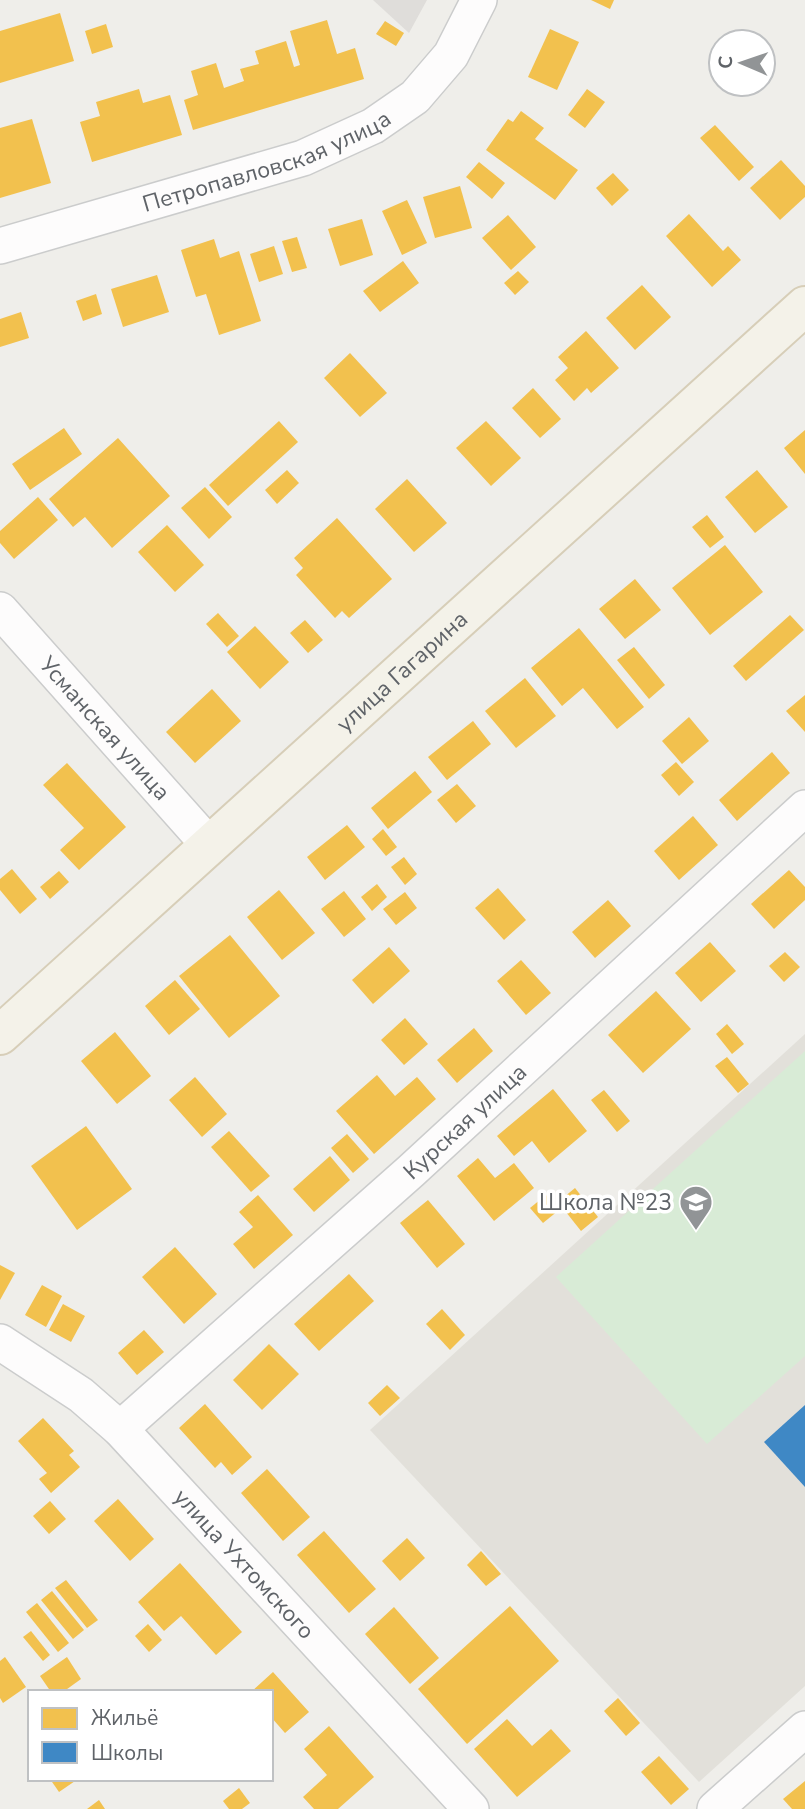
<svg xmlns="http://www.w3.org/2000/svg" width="805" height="1809" font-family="'Nunito Sans',sans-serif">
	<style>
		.industrial { fill: #dfddda }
		.education { fill: #e2e0da }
		.green { fill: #d8ebd6 }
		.homes { fill: #f2c14e }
		.schools { fill: #3f88c5 }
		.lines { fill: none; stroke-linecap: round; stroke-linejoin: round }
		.minor-casing { stroke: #cbcccc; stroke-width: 38 }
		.primary-casing { stroke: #d7ceb8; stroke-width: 42 }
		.minor { stroke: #fdfcfc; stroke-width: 35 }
		.primary { stroke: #f4f2e9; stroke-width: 38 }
		.labels { text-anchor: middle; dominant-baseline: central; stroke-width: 7; stroke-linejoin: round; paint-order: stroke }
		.street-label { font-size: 23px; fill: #5f6368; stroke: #fff }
		.poi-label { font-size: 23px; fill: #5f6368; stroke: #fff; text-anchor: end }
	</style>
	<rect width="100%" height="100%" fill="#efeeea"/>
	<polygon class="industrial" points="373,0 427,0 409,33"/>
	<polygon class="education" points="805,1034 805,1686 699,1782 370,1430"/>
	<polygon class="green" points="805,1051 805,1356 707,1444 556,1277"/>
	<g class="homes">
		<polygon points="591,0 614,0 610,9"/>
		<polygon points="60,13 74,61 0,83 0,31"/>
		<polygon points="327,20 337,54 355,48 364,79 193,130 184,100 198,95 191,71 216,63 224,88 244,81 240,69 259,64 255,51 286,41 294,67 300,65 290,31"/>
		<polygon points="385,21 404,33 396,46 376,34"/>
		<polygon points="106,24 113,47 92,54 85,31"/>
		<polygon points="550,29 579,42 557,90 528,77"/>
		<polygon points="139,89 143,103 170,95 182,135 92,162 80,122 100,116 96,102"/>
		<polygon points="587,89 605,102 585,128 568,115"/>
		<polygon points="521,111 544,128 535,139 578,170 555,200 486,150 508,119 513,122"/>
		<polygon points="32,119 51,183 0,198 0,128"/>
		<polygon points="715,125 754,167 739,181 700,138"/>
		<polygon points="781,160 805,186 805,197 780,220 750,188"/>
		<polygon points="479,162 505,183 492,199 466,177"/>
		<polygon points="613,173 629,190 612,206 596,188"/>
		<polygon points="460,186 472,228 435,238 423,197"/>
		<polygon points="407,200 427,243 402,255 382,211"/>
		<polygon points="689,214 723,251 728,246 741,260 712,287 666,236"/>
		<polygon points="508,215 536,247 511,270 482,238"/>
		<polygon points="362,219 373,255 340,266 328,229"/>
		<polygon points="297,237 307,268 292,272 282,241"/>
		<polygon points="214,239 220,258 239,251 261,321 219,335 206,294 196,297 181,250"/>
		<polygon points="274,246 283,274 259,282 250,254"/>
		<polygon points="403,261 419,283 380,312 363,291"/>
		<polygon points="518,271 529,282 515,295 504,283"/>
		<polygon points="157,275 169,312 123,327 111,289"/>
		<polygon points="642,285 671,317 635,350 606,318"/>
		<polygon points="96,294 102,314 83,321 76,301"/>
		<polygon points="21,312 29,338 0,347 0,319"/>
		<polygon points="586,331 619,368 591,393 587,388 574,401 555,380 568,368 558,357"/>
		<polygon points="350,353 387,393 360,417 324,378"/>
		<polygon points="533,388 561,419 540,438 512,408"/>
		<polygon points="279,421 298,442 228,506 209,485"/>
		<polygon points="486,421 521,458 491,486 456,448"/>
		<polygon points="64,428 82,454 30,490 12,464"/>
		<polygon points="805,430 805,474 784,448"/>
		<polygon points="118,438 170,496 112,548 85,517 73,527 49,499"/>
		<polygon points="287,470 299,483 277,504 265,490"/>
		<polygon points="757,470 788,507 755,533 725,497"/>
		<polygon points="407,479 447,523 414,552 375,509"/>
		<polygon points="205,487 232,517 209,539 181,508"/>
		<polygon points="38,497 58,520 14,559 0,543 0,531"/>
		<polygon points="707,515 724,537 710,548 692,527"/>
		<polygon points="337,518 392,579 349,618 342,611 335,618 296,575 303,568 294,558"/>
		<polygon points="167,525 204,565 175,592 138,552"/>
		<polygon points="725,545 763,592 710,635 672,588"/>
		<polygon points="635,579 661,610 625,639 599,609"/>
		<polygon points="218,613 239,636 227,647 206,624"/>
		<polygon points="790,615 804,630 746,681 733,666"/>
		<polygon points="305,620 323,640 308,653 290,633"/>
		<polygon points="255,626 289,662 260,689 227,652"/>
		<polygon points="579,628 644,707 617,729 583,688 562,706 531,668"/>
		<polygon points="634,647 665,685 649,699 617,660"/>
		<polygon points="525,678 556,716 516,748 485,711"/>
		<polygon points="212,689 241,721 195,763 166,732"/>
		<polygon points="805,695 805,732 786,711"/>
		<polygon points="689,717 709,741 682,764 662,741"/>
		<polygon points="473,721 491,744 447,780 428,757"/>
		<polygon points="772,752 790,773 737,821 719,800"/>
		<polygon points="676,762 694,782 679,796 661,775"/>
		<polygon points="67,763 126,827 79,870 60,850 84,828 43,785"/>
		<polygon points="415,771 432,792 388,829 371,808"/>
		<polygon points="457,784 476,806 456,823 437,800"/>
		<polygon points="693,816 718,845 679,880 654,851"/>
		<polygon points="347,825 365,847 325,880 307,857"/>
		<polygon points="383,829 397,847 386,856 372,839"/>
		<polygon points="404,857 417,874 405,885 391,867"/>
		<polygon points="12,869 37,899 20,914 0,890 0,879"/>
		<polygon points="789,870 805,887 805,900 774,929 751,904"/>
		<polygon points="59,871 69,882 50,899 40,887"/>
		<polygon points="377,884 387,897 372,911 361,897"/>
		<polygon points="498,888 526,920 504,940 475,908"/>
		<polygon points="279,890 315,933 282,960 247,917"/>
		<polygon points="344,891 366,919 344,937 321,909"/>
		<polygon points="405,892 417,908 396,925 383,909"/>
		<polygon points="608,900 631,926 595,958 572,932"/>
		<polygon points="230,935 280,996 229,1038 179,976"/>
		<polygon points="710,942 736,971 701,1002 675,973"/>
		<polygon points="389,947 410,971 373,1004 352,980"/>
		<polygon points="785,952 800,967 784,982 769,966"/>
		<polygon points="521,960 551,993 526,1015 497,981"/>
		<polygon points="175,980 200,1009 169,1035 145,1006"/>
		<polygon points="656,991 691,1029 643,1073 608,1035"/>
		<polygon points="405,1018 428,1044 404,1065 381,1040"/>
		<polygon points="727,1024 744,1044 732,1054 716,1034"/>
		<polygon points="474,1028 493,1051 457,1083 437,1060"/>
		<polygon points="115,1032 151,1076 117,1104 81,1061"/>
		<polygon points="727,1057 749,1084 738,1093 715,1066"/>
		<polygon points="377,1075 395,1096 417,1077 436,1099 374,1154 336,1111"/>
		<polygon points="195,1077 227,1114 202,1137 169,1100"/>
		<polygon points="553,1089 587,1131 549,1163 532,1141 514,1156 497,1136"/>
		<polygon points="604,1090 630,1121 617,1132 591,1100"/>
		<polygon points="86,1126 132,1189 77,1230 31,1166"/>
		<polygon points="229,1131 270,1176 251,1192 211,1147"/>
		<polygon points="347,1134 369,1159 353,1173 331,1148"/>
		<polygon points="330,1156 350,1180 314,1212 293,1189"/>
		<polygon points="478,1158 495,1178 514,1163 534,1188 494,1221 457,1176"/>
		<polygon points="575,1188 598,1217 581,1231 558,1202"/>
		<polygon points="258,1195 293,1235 254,1269 233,1244 253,1227 239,1212"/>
		<polygon points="546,1195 559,1210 543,1223 530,1208"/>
		<polygon points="428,1200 465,1244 437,1268 400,1223"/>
		<polygon points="175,1247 217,1294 184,1324 142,1277"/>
		<polygon points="0,1265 15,1273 0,1300"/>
		<polygon points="349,1274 374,1301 319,1351 294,1324"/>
		<polygon points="42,1285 62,1296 46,1327 25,1315"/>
		<polygon points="63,1304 85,1316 71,1342 49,1330"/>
		<polygon points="442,1309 465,1335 450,1350 426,1324"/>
		<polygon points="144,1330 164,1352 137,1375 118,1353"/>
		<polygon points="269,1344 299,1374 262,1410 233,1380"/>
		<polygon points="387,1385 400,1398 380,1416 368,1403"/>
		<polygon points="205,1404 252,1457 232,1475 221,1462 215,1468 179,1428"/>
		<polygon points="43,1418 74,1451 69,1455 80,1467 51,1493 39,1479 47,1473 18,1441"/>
		<polygon points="267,1469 310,1517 283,1541 241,1493"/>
		<polygon points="118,1499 154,1539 130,1561 94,1521"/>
		<polygon points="50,1501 66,1519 49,1534 33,1516"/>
		<polygon points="324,1531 376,1589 349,1613 297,1555"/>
		<polygon points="407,1538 425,1558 400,1581 382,1561"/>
		<polygon points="481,1551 501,1574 486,1586 467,1565"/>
		<polygon points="180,1563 242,1632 216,1655 181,1616 164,1631 138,1602"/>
		<polygon points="66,1580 98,1620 87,1628 55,1588"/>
		<polygon points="52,1591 84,1630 73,1639 41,1600"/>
		<polygon points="37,1603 69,1643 58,1652 26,1612"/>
		<polygon points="510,1606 559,1661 467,1744 418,1689"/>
		<polygon points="394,1607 439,1658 410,1684 365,1634"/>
		<polygon points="148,1624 162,1640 149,1652 135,1636"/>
		<polygon points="31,1631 50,1655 43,1661 23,1637"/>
		<polygon points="5,1657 26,1687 3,1703 0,1698 0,1661"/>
		<polygon points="67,1657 81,1679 63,1692 51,1692 40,1676"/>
		<polygon points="273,1672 309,1712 285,1733 271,1717 271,1692 251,1692"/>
		<polygon points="618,1698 640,1723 626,1736 604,1711"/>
		<polygon points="507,1719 532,1746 551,1729 571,1751 517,1797 474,1749"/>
		<polygon points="329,1726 374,1777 338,1809 314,1809 303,1797 327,1775 304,1749"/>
		<polygon points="659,1756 689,1789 671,1805 641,1772"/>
		<polygon points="50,1779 78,1779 59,1792"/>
		<polygon points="805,1781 805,1809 792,1809 783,1799"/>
		<polygon points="239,1788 250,1803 242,1809 229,1809 223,1801"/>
		<polygon points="99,1800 105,1809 87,1809"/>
	</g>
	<polygon class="schools" points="805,1405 805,1487 764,1442"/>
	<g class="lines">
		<defs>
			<g id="minor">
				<path id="s1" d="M0,246L303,158L373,126L415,97L451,55L479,0"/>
				<path id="s2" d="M0,610L210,846"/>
				<path id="s3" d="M0,1342L81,1395L120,1429L471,1809"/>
				<path id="s4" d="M120,1429L411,1171L805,808"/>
				<polyline points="715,1809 805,1729"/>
			</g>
			<g id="primary">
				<path id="s5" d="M0,1035L805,306"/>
			</g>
		</defs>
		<use href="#minor" class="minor-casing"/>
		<use href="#primary" class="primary-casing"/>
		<use href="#minor" class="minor"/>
		<use href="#primary" class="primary"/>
	</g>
	<defs>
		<symbol id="school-pin" viewBox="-11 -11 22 30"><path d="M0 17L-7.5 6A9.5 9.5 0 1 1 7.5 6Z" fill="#919496" stroke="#fff"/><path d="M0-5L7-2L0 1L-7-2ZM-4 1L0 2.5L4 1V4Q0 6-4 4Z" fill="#fff"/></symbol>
	</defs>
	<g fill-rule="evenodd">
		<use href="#school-pin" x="677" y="1183" width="38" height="52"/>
	</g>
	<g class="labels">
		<g class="street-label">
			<text stroke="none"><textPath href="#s1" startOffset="280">Петропавловская улица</textPath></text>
			<text stroke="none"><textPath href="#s5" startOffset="542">улица Гагарина</textPath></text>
			<text stroke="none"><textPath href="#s2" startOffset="158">Усманская улица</textPath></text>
			<text stroke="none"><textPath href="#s4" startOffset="462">Курская улица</textPath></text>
			<text stroke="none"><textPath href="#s3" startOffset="332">улица Ухтомского</textPath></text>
		</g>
		<g class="poi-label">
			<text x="672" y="1202">Школа №23</text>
		</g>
	</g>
	<rect x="28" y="1690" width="245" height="91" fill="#ffffff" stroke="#bfc1c3" stroke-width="2"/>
	<rect x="42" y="1708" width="35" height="21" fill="#f2c14e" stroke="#bfc1c3" stroke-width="2"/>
	<text x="91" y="1725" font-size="21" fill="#5f6368">Жильё</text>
	<rect x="42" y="1742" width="35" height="21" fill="#3f88c5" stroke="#bfc1c3" stroke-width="2"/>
	<text x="91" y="1760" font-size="21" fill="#5f6368">Школы</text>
	<g transform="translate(742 63) rotate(272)"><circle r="33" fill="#ffffff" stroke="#bfc1c3" stroke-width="2"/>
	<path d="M0-5L12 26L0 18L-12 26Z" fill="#919496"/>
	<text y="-10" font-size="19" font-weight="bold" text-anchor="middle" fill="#5f6368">С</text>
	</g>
</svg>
